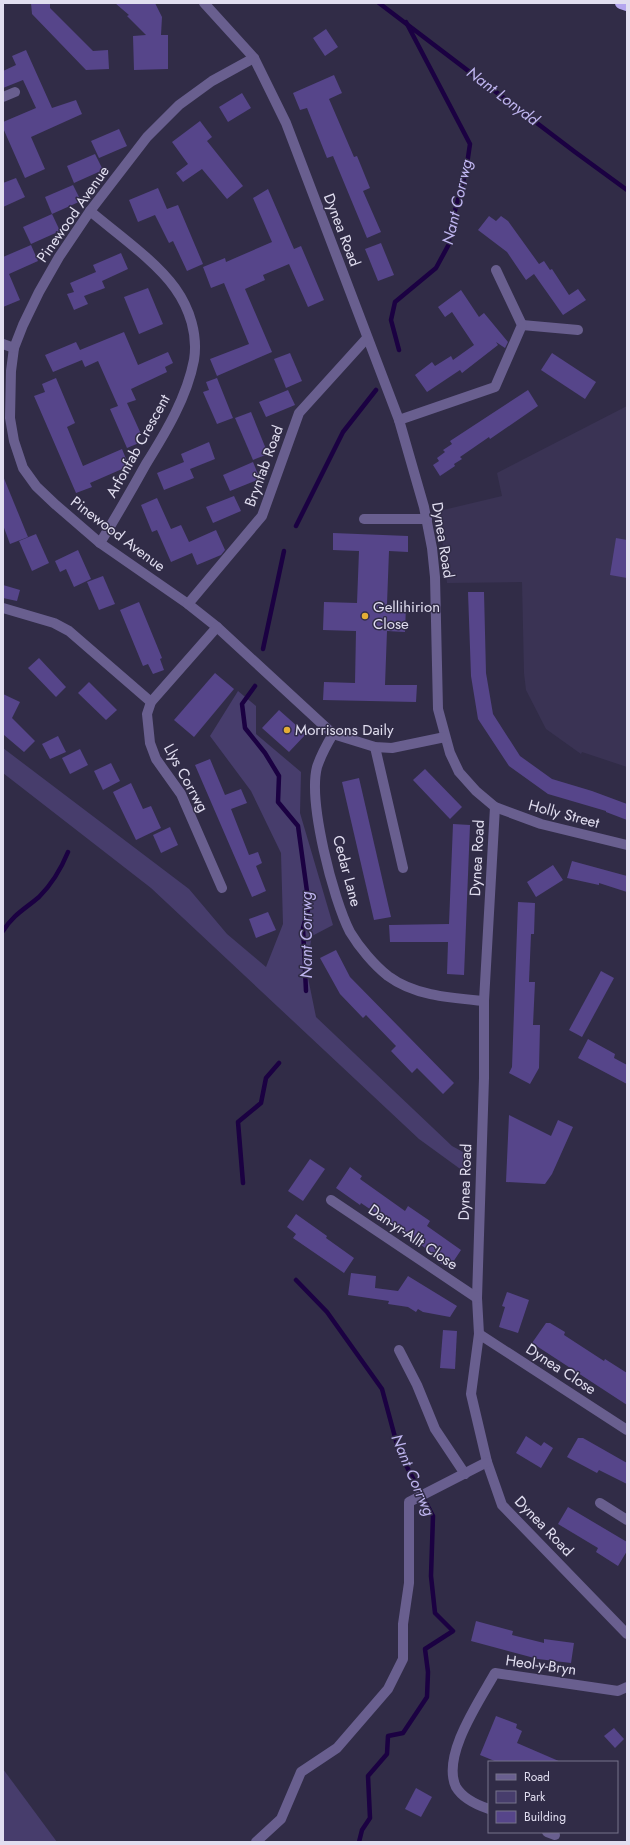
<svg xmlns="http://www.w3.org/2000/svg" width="630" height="1845" font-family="Jost,sans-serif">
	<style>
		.built { fill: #3a3354 }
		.green { fill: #473d6c }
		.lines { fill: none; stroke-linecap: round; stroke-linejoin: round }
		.stream { stroke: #1b0142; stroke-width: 4.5 }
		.building { fill: #56458a }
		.minor { stroke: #695f8f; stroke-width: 10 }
		.highway { stroke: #b4a6ee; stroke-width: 12 }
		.poi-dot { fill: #e4ad35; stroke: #312c47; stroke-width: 1.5 }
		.labels { text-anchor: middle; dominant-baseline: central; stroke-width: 3; stroke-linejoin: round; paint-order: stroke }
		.street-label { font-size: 15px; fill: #e1def0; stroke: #312c47 }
		.poi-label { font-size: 15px; fill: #e1def0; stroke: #312c47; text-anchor: start }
		.water-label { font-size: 16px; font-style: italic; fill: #bfb5f0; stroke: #312c47 }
	</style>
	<rect width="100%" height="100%" fill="#312c47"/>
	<polygon class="built" points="627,406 627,767 582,752 581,754 546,729 526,690 524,673 522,582 447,583 439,511 502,496 497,473"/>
	<g class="green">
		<polygon points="238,691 256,706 256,734 301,772 300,813 333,925 312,936 306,968 316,1017 452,1146 463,1152 463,1171 419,1139 151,888 3,773 3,748 189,889 227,934 266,967 283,924 281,853 251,791 210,736"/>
		<polygon points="3,1769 57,1842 3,1842"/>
	</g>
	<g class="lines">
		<g class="stream">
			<polyline points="379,3 575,152 627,190"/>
			<polyline points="399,350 391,320 395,302 436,268 449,244 449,232 466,171 470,144 406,22"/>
			<polyline points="296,526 343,432 376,390"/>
			<polyline points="263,649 284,551"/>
			<polyline points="255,686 242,704 245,728 265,753 279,776 278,802 298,826 309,906 303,928 306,991"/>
			<path d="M3,931C14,914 25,909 39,897C52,884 61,869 68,852"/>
			<polyline points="243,1183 238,1122 261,1103 266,1078 279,1063"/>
			<polyline points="296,1280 327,1312 382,1389 399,1452 433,1516 431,1576 435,1613 453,1631 425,1649 428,1672 427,1697 403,1733 388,1736 387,1754 368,1776 370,1818 362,1830 359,1842"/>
		</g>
	</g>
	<g class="building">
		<polygon points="31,3 50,3 50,8 93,51 108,50 109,69 86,70 32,14"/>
		<polygon points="115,3 155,3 162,17 161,35 168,35 168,69 134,70 133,36 146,35 127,16 129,15"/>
		<polygon points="326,29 338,47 325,56 313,38"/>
		<polygon points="26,50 52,108 76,100 82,114 31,137 45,169 25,178 3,128 3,122 36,108 23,80 3,88 3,71 16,65 12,56"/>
		<polygon points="334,75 342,93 329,99 354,157 357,156 370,188 363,191 381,232 367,238 333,156 327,158 307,108 300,110 293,93"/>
		<polygon points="242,93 251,108 228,122 219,107"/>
		<polygon points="200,121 212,137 207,141 243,186 227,199 202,169 183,182 176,173 188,164 172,142"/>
		<polygon points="119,129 127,146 99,158 91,141"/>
		<polygon points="95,154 103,170 74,183 67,166"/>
		<polygon points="16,178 25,197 3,207 3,183"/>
		<polygon points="73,185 81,201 52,214 45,197"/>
		<polygon points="158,188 167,209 178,205 203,264 187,271 173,241 169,243 155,215 138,222 129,200"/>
		<polygon points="268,189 294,249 301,246 324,300 308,307 289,264 263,275 265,280 245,289 272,352 217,376 210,359 249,344 224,283 211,288 203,267 225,258 226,262 272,242 253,198"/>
		<polygon points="52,214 60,231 31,244 23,227"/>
		<polygon points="489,216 496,221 501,216 508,221 539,264 544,261 550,270 552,269 569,295 578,289 586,300 563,315 534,274 526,280 507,252 478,230"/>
		<polygon points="381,243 394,275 378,281 365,249"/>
		<polygon points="31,245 38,261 9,274 20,300 3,307 3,257"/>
		<polygon points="121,253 128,269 102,281 105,288 84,296 88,304 74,310 67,294 74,292 70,283 96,272 93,265"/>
		<polygon points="148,288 163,324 139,334 124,297"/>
		<polygon points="461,290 479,317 484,313 508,342 505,348 496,342 498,345 462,373 460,370 427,392 415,375 432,362 435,366 451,356 453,360 474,345 452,312 445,317 438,307"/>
		<polygon points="124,332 138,365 168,352 173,363 165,367 167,372 131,389 136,400 127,403 141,434 135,436 139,443 127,448 110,409 118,406 98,361 85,367 82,360 53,372 45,355 76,342 80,350"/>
		<polygon points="290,353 302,381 286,388 274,359"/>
		<polygon points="552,353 596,382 585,399 541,370"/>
		<polygon points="56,378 75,423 67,427 83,466 122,449 129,466 90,483 92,487 76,493 34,396 45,392 42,384"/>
		<polygon points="217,378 233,418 217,424 203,392 209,390 206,382"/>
		<polygon points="288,390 295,405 266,417 259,402"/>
		<polygon points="528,390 538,406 490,439 489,437 460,457 462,459 454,464 455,466 440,476 433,465 439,461 437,458 445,452 443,450 452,444 450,441"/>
		<polygon points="251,412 268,454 253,460 235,418"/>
		<polygon points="209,442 215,459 190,469 194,478 164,490 157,473 184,462 181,454"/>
		<polygon points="253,462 260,479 230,491 223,475"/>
		<polygon points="3,476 28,537 10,544 3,525"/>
		<polygon points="234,496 241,511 213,523 206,507"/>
		<polygon points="157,498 171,529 181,525 189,542 216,530 225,550 221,555 197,565 192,553 171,562 157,530 152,532 141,505"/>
		<polygon points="333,533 408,536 408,552 389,551 387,604 406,605 405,632 387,631 385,685 417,685 416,702 323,700 324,682 355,683 356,631 323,630 324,602 357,603 359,551 333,550"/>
		<polygon points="36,534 49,563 32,571 19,541"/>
		<polygon points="616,538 627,540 627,578 610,575"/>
		<polygon points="78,550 91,579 74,587 66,569 60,572 55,561"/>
		<polygon points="103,576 115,604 99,610 87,582"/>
		<polygon points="3,585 20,590 17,601 3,598"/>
		<polygon points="468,592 484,592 486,673 493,714 520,756 552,779 592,791 627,804 627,820 606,812 606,811 548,794 509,766 478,719 471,676"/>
		<polygon points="139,602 162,658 160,659 164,670 153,674 148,664 143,666 120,610"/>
		<polygon points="39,658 66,687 56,697 28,668"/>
		<polygon points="215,673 234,689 194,737 174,720"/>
		<polygon points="89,682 117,710 106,720 78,693"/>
		<polygon points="3,694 20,702 12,718 35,741 24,752 4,735 3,737"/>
		<polygon points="279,710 306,734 289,752 262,728"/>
		<polygon points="58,736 66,752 50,759 42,744"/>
		<polygon points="80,749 88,765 70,774 62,758"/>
		<polygon points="210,759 225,795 241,789 247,803 231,809 249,855 258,852 262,863 256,866 266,891 252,897 195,765"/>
		<polygon points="111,763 120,781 103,790 94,771"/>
		<polygon points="425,769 462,807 450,819 413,780"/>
		<polygon points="359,778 391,917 374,920 342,782"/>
		<polygon points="131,783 143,809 151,806 161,828 136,840 113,792"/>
		<polygon points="453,824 470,825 464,975 447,974 448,942 390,942 389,925 449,924"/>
		<polygon points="170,827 178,845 161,853 153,835"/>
		<polygon points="572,861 627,876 627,892 599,883 599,885 567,878"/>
		<polygon points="553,865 563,880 536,897 527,882"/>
		<polygon points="518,902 535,903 534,934 531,934 529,982 535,982 533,1025 540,1025 539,1068 530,1084 509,1073 512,1067"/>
		<polygon points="268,912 276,930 256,938 249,919"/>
		<polygon points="336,950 350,977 454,1083 443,1094 417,1068 412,1073 391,1051 396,1046 366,1015 363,1018 340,994 320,958"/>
		<polygon points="601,971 614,978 582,1037 569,1030"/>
		<polygon points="588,1039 615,1054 614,1058 627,1065 627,1084 578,1058"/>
		<polygon points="509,1115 551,1136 558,1120 573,1127 552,1174 545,1184 506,1182"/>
		<polygon points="310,1159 325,1169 303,1201 288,1191"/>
		<polygon points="350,1167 362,1176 360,1179 405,1211 408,1206 430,1221 427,1226 461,1250 449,1268 440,1263 440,1259 405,1233 361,1203 360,1205 336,1188"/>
		<polygon points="296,1214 327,1236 326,1238 354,1258 344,1273 293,1238 296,1234 287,1227"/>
		<polygon points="351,1273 376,1276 375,1288 398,1291 408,1276 457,1306 450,1317 423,1312 418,1309 416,1312 408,1307 388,1304 389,1301 348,1295"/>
		<polygon points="507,1292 529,1300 518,1333 499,1327 505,1307 502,1306"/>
		<polygon points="546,1323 550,1323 565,1332 564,1335 604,1361 605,1359 627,1373 627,1405 532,1343"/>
		<polygon points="443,1330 457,1331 455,1369 440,1368"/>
		<polygon points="526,1436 541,1446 544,1442 553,1448 541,1468 516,1453"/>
		<polygon points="578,1438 583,1438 627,1463 627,1484 599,1470 597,1473 567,1457"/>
		<polygon points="568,1507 627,1542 627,1551 618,1566 596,1552 598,1548 558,1524"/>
		<polygon points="476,1621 513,1631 512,1635 544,1643 544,1639 574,1643 571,1663 538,1659 471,1641"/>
		<polygon points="496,1716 517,1724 516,1728 522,1731 517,1743 561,1762 497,1762 480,1755"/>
		<polygon points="614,1728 624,1739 615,1748 604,1736"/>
		<polygon points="416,1788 432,1797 421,1817 405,1809"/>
	</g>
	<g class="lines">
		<g class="minor">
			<polyline points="204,3 254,58 286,123 399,420 424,507 432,548 435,577 438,709 450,753 459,772 476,791 495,807 541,824 627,845"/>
			<polyline points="254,58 212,81 179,105 147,137 90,211 59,257 39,292 23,325 14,348 11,371 10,418 14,441 23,468 36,486 56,505 100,543 188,604 217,627 333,734 375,747 392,748 445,737"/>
			<polyline points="3,97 15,92"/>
			<path d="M90,211C116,233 156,261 175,288C190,309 198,335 194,360C187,397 166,432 146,464C131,491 116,517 100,543"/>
			<polyline points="522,325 578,330"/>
			<polyline points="3,344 14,348"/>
			<polyline points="399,420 495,387 522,325 496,270"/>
			<polyline points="364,519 427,519"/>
			<polyline points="188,604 262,516 299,413 367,338"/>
			<polyline points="3,608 54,623 69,631 151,702"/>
			<polyline points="217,627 151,702 147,714 150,743 156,759 181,794 222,888"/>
			<path d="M333,734C327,744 321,755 317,767C308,802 333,899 350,932C359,947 374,965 388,976C415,996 451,998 484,1001"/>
			<polyline points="375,747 403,868"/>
			<polyline points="495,807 484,1001 484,1078 477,1298 479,1334 471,1394 487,1462 502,1505 627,1634"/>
			<polyline points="331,1200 477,1298"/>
			<polyline points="479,1334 627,1430"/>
			<polyline points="399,1350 417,1385 435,1429 465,1474"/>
			<polyline points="600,1503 627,1520"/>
			<path d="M489,1809C477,1805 463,1799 456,1787C441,1756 480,1700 495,1673L618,1691L627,1687"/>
			<polyline points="547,1832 555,1835"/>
			<polyline points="256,1842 281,1819 301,1772 337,1748 388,1689 403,1659 403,1624 409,1583 409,1502 487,1462"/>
		</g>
		<polyline class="highway" points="621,3 627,5"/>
	</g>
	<g class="poi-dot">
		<circle cx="365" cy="616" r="4"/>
		<circle cx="287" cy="730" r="4"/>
	</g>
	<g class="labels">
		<g class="street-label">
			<text transform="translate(73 214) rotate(-55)">Pinewood Avenue</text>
			<text transform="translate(342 230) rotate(69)">Dynea Road</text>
			<text transform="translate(138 446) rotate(-61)">Arfonfab Crescent</text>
			<text transform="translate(264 466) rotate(-70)">Brynfab Road</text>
			<text transform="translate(118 534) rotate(37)">Pinewood Avenue</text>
			<text transform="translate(443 540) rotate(81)">Dynea Road</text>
			<text transform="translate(186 778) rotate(61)">Llys Corrwg</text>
			<text transform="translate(564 814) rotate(15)">Holly Street</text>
			<text transform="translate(477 858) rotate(-87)">Dynea Road</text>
			<text transform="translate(347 871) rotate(75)">Cedar Lane</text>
			<text transform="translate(465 1182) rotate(-88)">Dynea Road</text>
			<text transform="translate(413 1237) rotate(34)">Dan-yr-Allt Close</text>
			<text transform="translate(561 1369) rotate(33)">Dynea Close</text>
			<text transform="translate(544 1526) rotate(46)">Dynea Road</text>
			<text transform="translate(541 1665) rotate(8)">Heol-y-Bryn</text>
		</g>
		<g class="poi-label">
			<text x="373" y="607">Gellihirion<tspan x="373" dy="17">Close</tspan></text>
			<text x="295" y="730">Morrisons Daily</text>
		</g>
		<g class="water-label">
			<text transform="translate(503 96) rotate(37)">Nant Lonydd</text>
			<text transform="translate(457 202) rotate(-77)">Nant Corrwg</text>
			<text transform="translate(306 935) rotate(-90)">Nant Corrwg</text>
			<text transform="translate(413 1475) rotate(67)">Nant Corrwg</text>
		</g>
	</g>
	<rect width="630" height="1845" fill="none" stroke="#e1def0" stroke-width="8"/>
	<rect x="488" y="1761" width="130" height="72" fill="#312c47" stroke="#77738b"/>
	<rect x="496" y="1774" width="20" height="6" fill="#695f8f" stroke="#77738b"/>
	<text x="524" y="1781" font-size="12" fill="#e1def0">Road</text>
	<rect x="496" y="1791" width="20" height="12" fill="#473d6c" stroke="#77738b"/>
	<text x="524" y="1801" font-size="12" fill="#e1def0">Park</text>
	<rect x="496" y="1811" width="20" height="12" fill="#56458a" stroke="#77738b"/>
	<text x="524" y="1821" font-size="12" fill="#e1def0">Building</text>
</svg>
